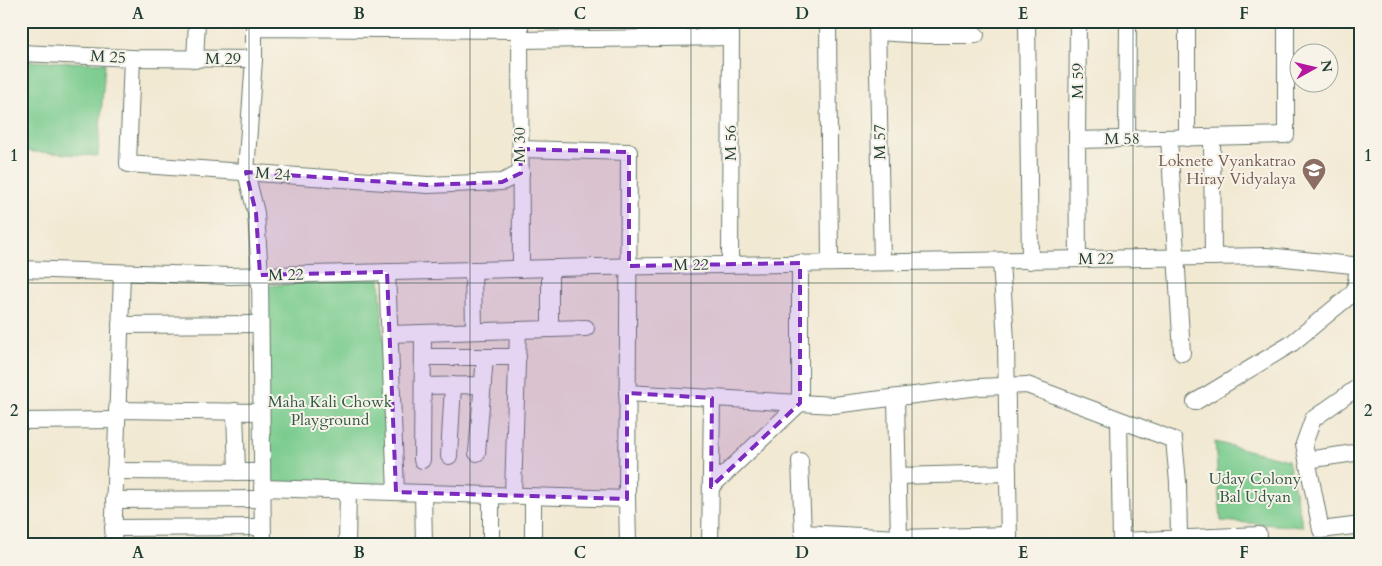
<svg xmlns="http://www.w3.org/2000/svg" width="1382" height="566" font-family="Cardo,serif">
	<style>
		.green { fill: #78cb8d; stroke: #4c8460 }
		.lines { fill: none; stroke-linecap: round; stroke-linejoin: round }
		.minor-casing { stroke: #69796c; stroke-width: 18 }
		.minor { stroke: #fff; stroke-width: 16 }
		.marked { fill: #7b2cbf; fill-opacity: 0.2; stroke: #7b2cbf; stroke-width: 4; stroke-dasharray: 10 6; stroke-linejoin: round }
		.grid { fill: none; stroke: #1f3d34; stroke-width: 1; stroke-opacity: 0.55 }
		.labels { text-anchor: middle; dominant-baseline: central; stroke-width: 4; stroke-linejoin: round; paint-order: stroke }
		.street-label { font-size: 16px; fill: #1f3d34; stroke: #f7f3e8 }
		.education-label { font-size: 16px; fill: #785e54; stroke: #f7f3e8; text-anchor: end }
		.park-label { font-size: 16px; fill: #315946; stroke: #f7f3e8 }
		.neatline { fill: none; stroke: #1f3d34; stroke-width: 2 }
		.grid-label { font-size: 16px; text-anchor: middle; font-weight: bold; fill: #1f3d34 }
	</style>
	<rect width="100%" height="100%" fill="#f7f3e8"/>
	<filter id="ink" filterUnits="userSpaceOnUse"><feTurbulence type="fractalNoise" baseFrequency=".02" numOctaves="2"/><feDisplacementMap in="SourceGraphic" scale="10" xChannelSelector="R" yChannelSelector="G"/><feConvolveMatrix kernelMatrix="1 2 1 2 8 2 1 2 1" color-interpolation-filters="sRGB"/></filter>
	<filter id="wash" filterUnits="userSpaceOnUse"><feTurbulence type="fractalNoise" baseFrequency=".0096" numOctaves="4" result="noise"/><feDisplacementMap in="SourceGraphic" scale="20" xChannelSelector="R" yChannelSelector="G"/><feGaussianBlur stdDeviation="1.12" result="paint"/><feColorMatrix in="noise" values="0 0 0 0 0 0 0 0 0 0 0 0 0 0 0 0 0 1.4 0 .05"/><feComposite in="paint" operator="in"/></filter>
	<g filter="url(#wash)">
		<rect width="100%" height="100%" fill="#f2e9d3"/>
		<g class="green">
			<polygon points="21,61 105,63 98,156 21,151"/>
			<polygon points="380,276 390,489 268,484 265,286"/>
			<polygon points="1215,442 1288,460 1303,527 1221,521"/>
		</g>
	</g>
	<g filter="url(#ink)">
		<g class="lines">
			<defs>
				<g id="minor">
					<polyline points="520,21 521,269"/>
					<polyline points="828,21 830,263"/>
					<polyline points="877,21 882,262"/>
					<polyline points="1027,21 1030,261"/>
					<polyline points="1187,21 1187,138"/>
					<polyline points="878,32 924,35 976,35"/>
					<polyline points="520,40 731,37"/>
					<polyline points="21,53 132,58 254,59 254,28 520,30"/>
					<polyline points="132,58 128,164 428,185 502,182 521,173"/>
					<polyline points="254,59 246,172 256,213 260,275 263,545"/>
					<polyline points="195,60 197,21"/>
					<polyline points="1212,137 1213,257"/>
					<polyline points="1169,138 1182,353"/>
					<polyline points="1127,139 1128,21"/>
					<polyline points="1077,140 1078,21"/>
					<polyline points="1078,259 1077,140 1286,135 1286,21"/>
					<polyline points="1001,261 1006,341 1009,545"/>
					<polyline points="730,264 731,21"/>
					<polyline points="21,269 230,276 597,267 1267,256 1361,266"/>
					<polyline points="473,270 474,331"/>
					<polyline points="387,272 396,492"/>
					<polyline points="120,325 260,324"/>
					<polyline points="550,329 586,328"/>
					<polyline points="390,334 550,329 550,268"/>
					<polyline points="423,357 518,357"/>
					<polyline points="1361,385 1313,419 1304,444 1321,530 1361,525"/>
					<polyline points="423,386 483,385"/>
					<polyline points="627,393 834,405 979,387 1027,385 1174,440 1178,482 1179,539"/>
					<polyline points="896,399 899,538 1009,535"/>
					<polyline points="1195,402 1291,344 1347,298 1355,290 1358,266"/>
					<polyline points="117,410 261,412"/>
					<polyline points="235,411 237,472"/>
					<polyline points="1119,420 1121,541 1259,535"/>
					<polyline points="21,421 117,420"/>
					<polyline points="477,453 485,357"/>
					<polyline points="449,456 453,385"/>
					<polyline points="422,460 423,333"/>
					<polyline points="1307,460 1361,452"/>
					<polyline points="800,461 803,533 899,538"/>
					<polyline points="115,471 262,472"/>
					<polyline points="898,476 1008,473"/>
					<polyline points="711,487 800,403 800,263"/>
					<polyline points="262,488 627,499 629,152 520,149"/>
					<polyline points="423,493 424,545"/>
					<polyline points="491,495 491,545"/>
					<polyline points="513,495 518,330"/>
					<polyline points="627,499 628,545"/>
					<polyline points="114,500 262,499"/>
					<polyline points="113,528 262,527"/>
					<polyline points="113,545 122,273"/>
					<polyline points="347,545 348,490"/>
					<polyline points="533,545 533,497"/>
					<polyline points="710,545 712,398"/>
				</g>
			</defs>
			<use href="#minor" class="minor-casing"/>
			<use href="#minor" class="minor"/>
		</g>
	</g>
	<path class="marked" d="M520,149L629,152V266L800,263V403L711,487L712,398L627,393V499L396,492L387,272L260,275L256,213L246,172L428,185L502,182L521,173Z"/>
	<path class="grid" d="M249,21V545M470,21V545M691,21V545M912,21V545M1133,21V545M21,283H1361"/>
	<defs>
		<symbol id="school-pin" viewBox="-11 -11 22 30"><path d="M0 17L-7.5 6A9.5 9.5 0 1 1 7.5 6Z" fill="#8d6e63" stroke="#f7f3e8"/><path d="M0-5L7-2L0 1L-7-2ZM-4 1L0 2.5L4 1V4Q0 6-4 4Z" fill="#fff"/></symbol>
	</defs>
	<g fill-rule="evenodd">
		<use href="#school-pin" x="1300" y="156" width="28" height="38"/>
	</g>
	<g class="labels">
		<g class="street-label">
			<text transform="translate(108 57) rotate(3)">M 25</text>
			<text x="223" y="59">M 29</text>
			<text transform="translate(1078 81) rotate(-90)">M 59</text>
			<text transform="translate(1122 139) rotate(-1)">M 58</text>
			<text transform="translate(880 142) rotate(-91)">M 57</text>
			<text transform="translate(731 143) rotate(-90)">M 56</text>
			<text transform="translate(520 145) rotate(-90)">M 30</text>
			<text transform="translate(273 174) rotate(4)">M 24</text>
			<text transform="translate(1096 259) rotate(-1)">M 22</text>
			<text transform="translate(691 265) rotate(-1)">M 22</text>
			<text transform="translate(286 275) rotate(-2)">M 22</text>
		</g>
		<g class="education-label">
			<text x="1296" y="161">Loknete Vyankatrao<tspan x="1296" dy="18">Hiray Vidyalaya</tspan></text>
		</g>
		<g class="park-label">
			<text x="330" y="402">Maha Kali Chowk<tspan x="330" dy="18">Playground</tspan></text>
			<text x="1255" y="479">Uday Colony<tspan x="1255" dy="18">Bal Udyan</tspan></text>
		</g>
	</g>
	<rect width="1382" height="566" fill="none" stroke="#f7f3e8" stroke-width="55"/>
	<g transform="translate(1314 68) rotate(82)"><circle r="24" fill="#f7f3e8" stroke="#a1aaa0"/>
	<path d="M0-4L9 19L0 12L-9 19Z" fill="#b5179e"/>
	<text y="-8" font-size="14" font-weight="bold" text-anchor="middle" fill="#1f3d34">N</text>
	</g>
	<rect x="28" y="28" width="1326" height="510" class="neatline"/>
	<g class="grid-label">
		<text x="138" y="19">A</text>
		<text x="359" y="19">B</text>
		<text x="580" y="19">C</text>
		<text x="802" y="19">D</text>
		<text x="1023" y="19">E</text>
		<text x="1244" y="19">F</text>
		<text x="14" y="161">1</text>
		<text x="1368" y="161">1</text>
		<text x="14" y="416">2</text>
		<text x="1368" y="416">2</text>
		<text x="138" y="558">A</text>
		<text x="359" y="558">B</text>
		<text x="580" y="558">C</text>
		<text x="802" y="558">D</text>
		<text x="1023" y="558">E</text>
		<text x="1244" y="558">F</text>
	</g>
</svg>
